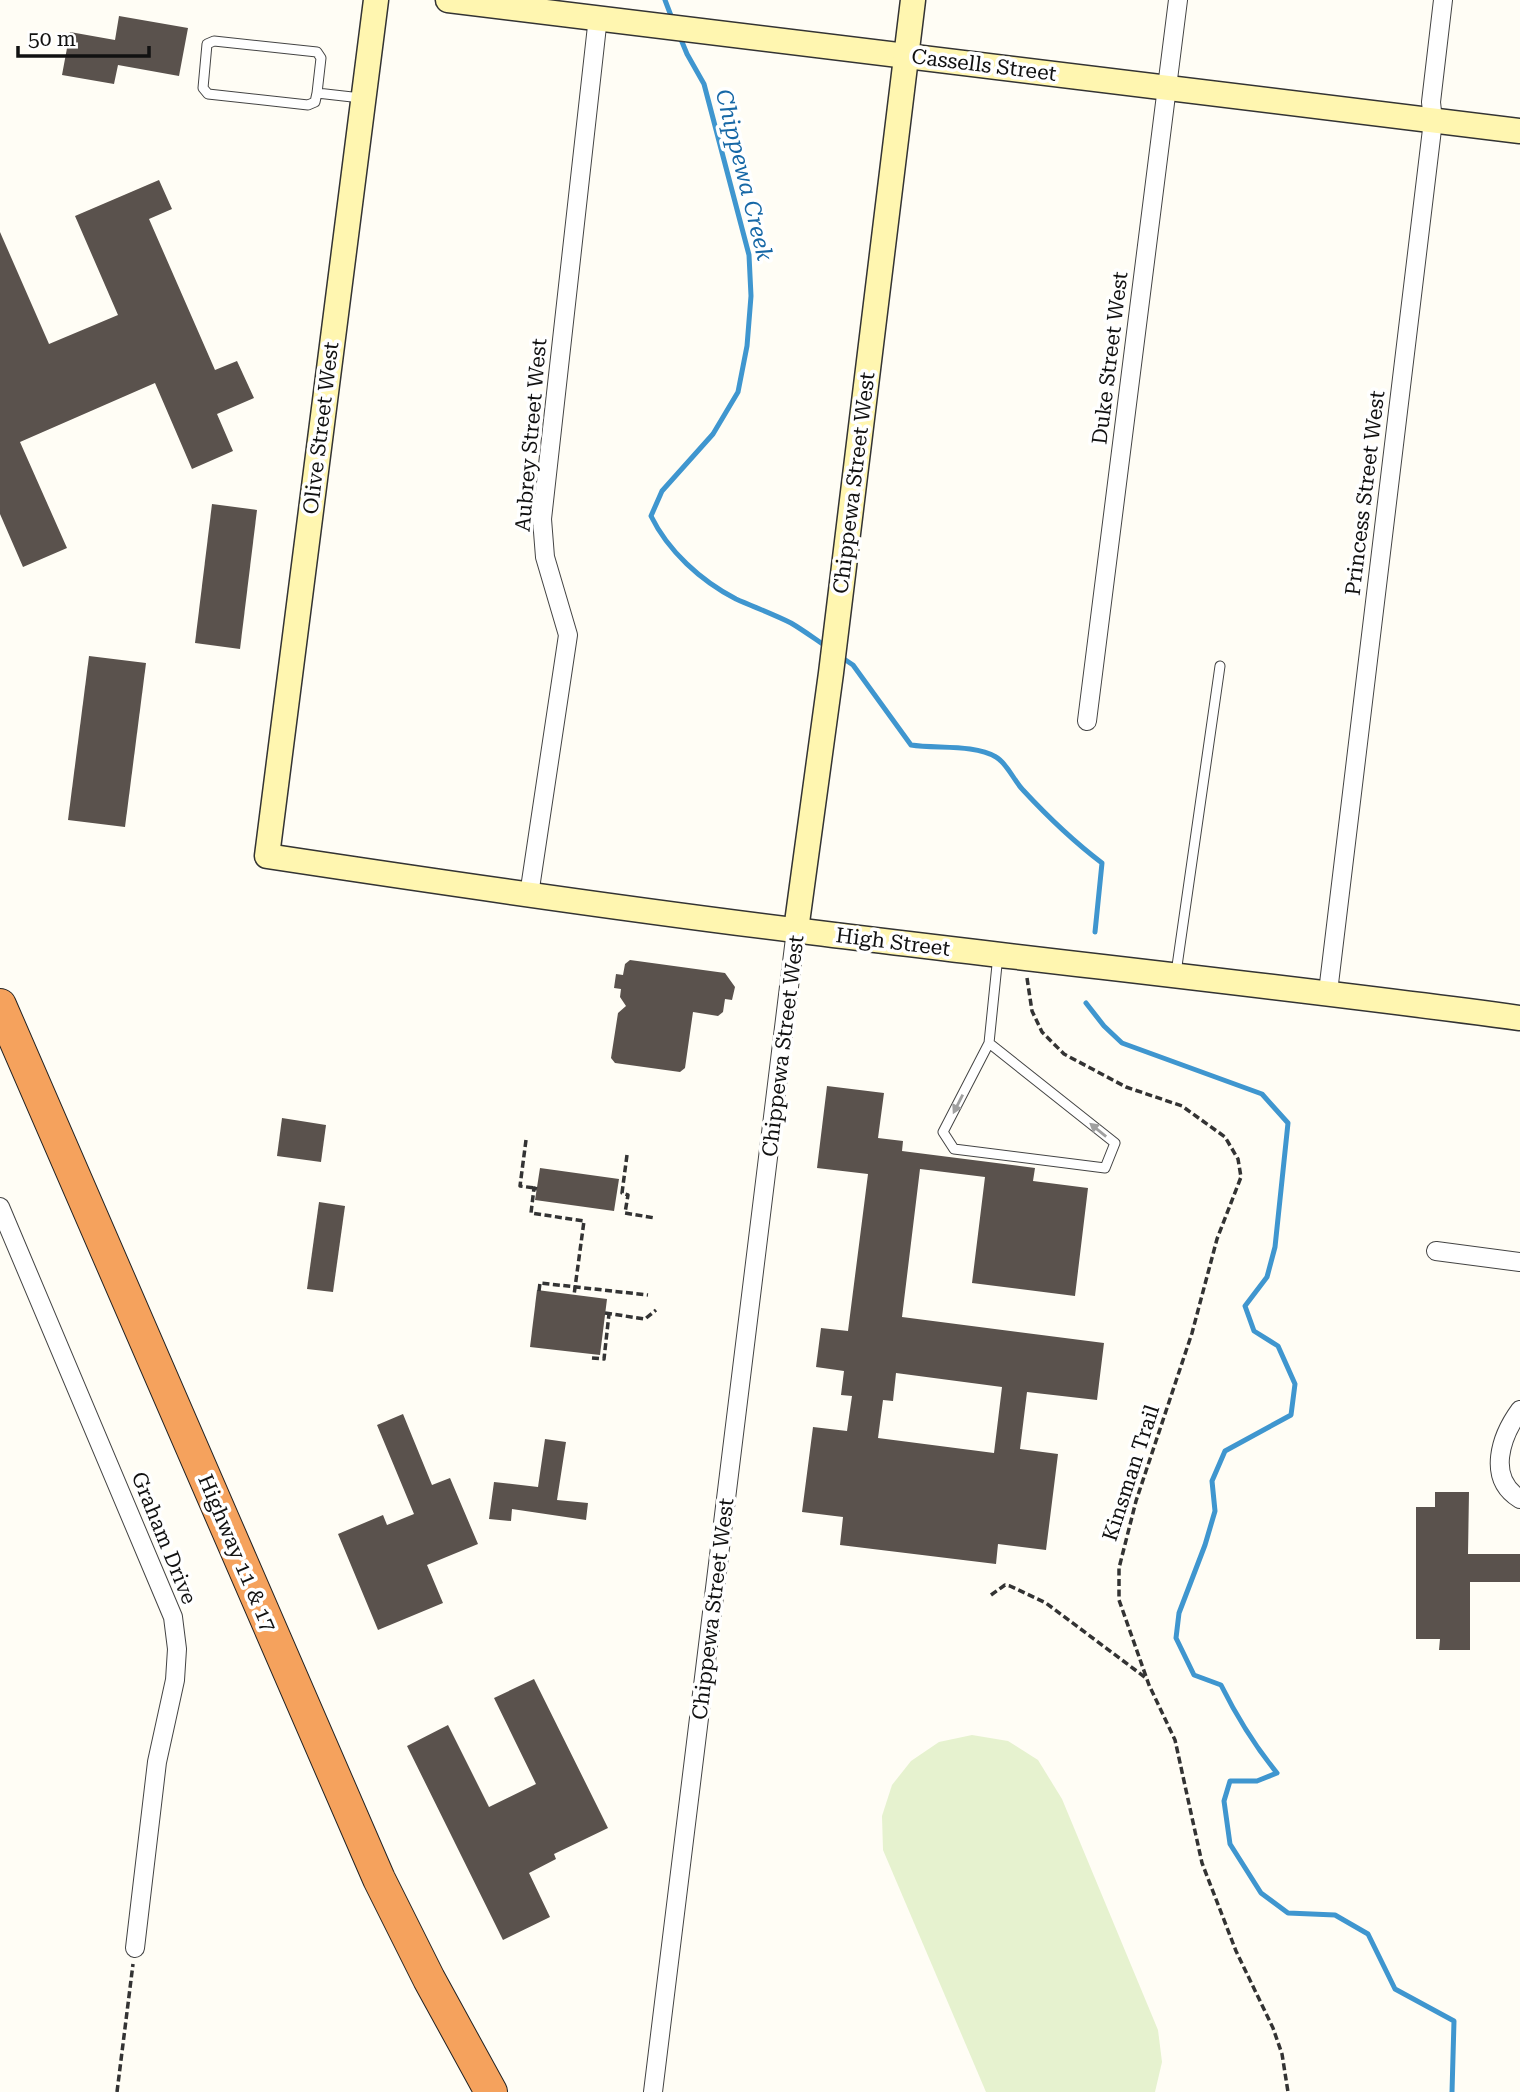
<svg xmlns="http://www.w3.org/2000/svg" width="1520" height="2092" font-family="'Roboto Serif',serif">
	<style>
		.pitch { fill: #e6f2cf }
		.lines { fill: none; stroke-linecap: round; stroke-linejoin: round }
		.stream { stroke: #3f96cf; stroke-width: 5 }
		.building { fill: #5a524d; fill-rule: evenodd }
		.lane-casing { stroke: #444; stroke-width: 11 }
		.street-casing { stroke: #444; stroke-width: 20 }
		.secondary-casing { stroke: #333; stroke-width: 27 }
		.highway-casing { stroke: #222; stroke-width: 34 }
		.path { stroke: #333; stroke-width: 3.5; stroke-dasharray: 7 3.5; stroke-linecap: butt }
		.lane { stroke: #fff; stroke-width: 9 }
		.street { stroke: #fff; stroke-width: 18 }
		.secondary { stroke: #fff6b0; stroke-width: 24 }
		.highway { stroke: #f5a25d; stroke-width: 32 }
		.oneway { fill: #a0a0a0 }
		.labels { text-anchor: middle; dominant-baseline: central; stroke-width: 7; stroke-linejoin: round; paint-order: stroke }
		.street-label { font-size: 21px; fill: #111; stroke: #fff }
		.water-label { font-size: 23px; font-style: italic; fill: #1768a6; stroke: #fff }
	</style>
	<rect width="100%" height="100%" fill="#fffdf5"/>
	<polygon class="pitch" points="972,1735 1008,1741 1038,1760 1062,1799 1158,2030 1162,2062 1155,2092 986,2092 883,1850 882,1816 892,1785 911,1761 939,1742"/>
	<g class="lines">
		<g class="stream">
			<polyline points="665,0 673,21"/>
			<path d="M680,37L687,54L704,84L749,255L751,296L747,346L738,392L713,434L662,491L651,516C668,551 701,581 736,599C754,607 773,614 791,623C803,630 815,639 827,647"/>
			<path d="M841,657L853,665L911,745C937,749 974,744 996,757C1007,763 1014,781 1023,790C1048,817 1073,841 1102,863L1095,932"/>
			<path d="M1086,1003L1104,1026L1122,1043L1262,1094L1288,1123L1275,1247L1267,1277L1245,1306L1254,1331L1278,1346L1295,1384L1291,1415L1225,1451L1212,1481L1215,1511L1205,1545L1179,1613L1176,1638L1194,1675L1221,1685C1237,1717 1254,1745 1277,1773L1257,1781H1230L1224,1801L1230,1844L1261,1893L1288,1913L1335,1915L1368,1934L1395,1989L1454,2021L1452,2092"/>
		</g>
	</g>
	<g class="building">
		<polygon points="119,16 188,28 179,76 118,65 114,84 62,75 70,32 115,40"/>
		<polygon points="159,180 172,209 149,219 215,370 237,361 254,398 217,414 233,451 192,469 155,383 20,442 67,548 23,567 0,514 0,232 49,344 118,315 75,216"/>
		<polygon points="212,504 257,510 240,649 195,643"/>
		<polygon points="89,656 146,663 125,827 68,820"/>
		<polygon points="630,960 725,973 735,987 732,1000 725,999 723,1012 718,1016 693,1012 685,1068 680,1072 615,1063 611,1058 618,1013 626,1006 620,997 621,989 614,988 616,974 623,975 625,964"/>
		<path d="M827,1086L884,1093L878,1138L903,1141L902,1151L1035,1168L1033,1181L1088,1188L1075,1296L972,1283L985,1177L920,1169L902,1317L1104,1343L1097,1400L1027,1392L1020,1449L1058,1454L1046,1550L998,1544L996,1564L840,1545L843,1517L802,1512L813,1427L847,1431L852,1396L841,1395L844,1371L816,1367L821,1328L848,1331L868,1174L817,1168ZM896,1373L1002,1387L994,1453L878,1438L883,1400L893,1401Z"/>
		<polygon points="282,1118 326,1125 321,1162 277,1156"/>
		<polygon points="540,1168 619,1179 614,1211 535,1200"/>
		<polygon points="319,1202 345,1206 333,1292 307,1289"/>
		<polygon points="537,1290 607,1299 600,1355 530,1347"/>
		<polygon points="403,1414 432,1485 450,1478 478,1544 427,1565 443,1603 378,1630 338,1534 383,1515 387,1525 414,1514 377,1425"/>
		<polygon points="545,1439 566,1442 557,1500 588,1503 586,1520 512,1509 511,1521 489,1519 494,1482 538,1487"/>
		<polygon points="1435,1492 1469,1492 1468,1554 1520,1554 1520,1582 1470,1582 1470,1650 1439,1650 1440,1639 1416,1639 1416,1507 1435,1507"/>
		<polygon points="534,1679 608,1828 554,1854 556,1859 529,1873 550,1917 503,1940 407,1746 448,1725 489,1807 536,1784 494,1698"/>
	</g>
	<g class="lines">
		<defs>
			<g id="lane">
				<polyline points="317,93 315,102 308,105 208,94 203,88 207,44 214,41 317,52 321,58 317,93 361,98"/>
				<polyline points="1176,973 1220,666"/>
				<polyline points="989,1043 1115,1143 1105,1168 954,1149 943,1132 989,1043 998,955"/>
			</g>
			<g id="street">
				<polyline points="1087,721 1178,0"/>
				<polyline points="529,895 568,635 545,557 542,519 598,17"/>
				<polyline points="1328,992 1433,121 1431,102 1443,0"/>
				<polyline points="0,1207 173,1617 177,1649 175,1680 157,1762 135,1948"/>
				<polyline points="1436,1251 1520,1262"/>
				<path d="M1520,1410C1501,1436 1486,1478 1520,1499"/>
				<polyline points="653,2092 796,930"/>
			</g>
			<g id="secondary">
				<path d="M376,0L267,856C445,883 623,909 802,931C1041,961 1281,986 1520,1018"/>
				<polyline points="448,0 1520,131"/>
				<polyline points="796,930 831,673 913,0"/>
			</g>
			<polyline id="highway" points="0,1005 379,1879 429,1979 491,2092"/>
		</defs>
		<use href="#lane" class="lane-casing"/>
		<use href="#street" class="street-casing"/>
		<use href="#secondary" class="secondary-casing"/>
		<use href="#highway" class="highway-casing"/>
		<g class="path">
			<polyline points="1027,978 1032,1011 1042,1032 1064,1054 1126,1087 1182,1106 1225,1137 1238,1159 1241,1177 1217,1239 1192,1333 1136,1501 1119,1568 1119,1600 1149,1685 1175,1740 1202,1863 1236,1951 1273,2028 1282,2054 1288,2092"/>
			<polyline points="526,1140 520,1186 534,1188"/>
			<polyline points="627,1155 622,1193 628,1195 625,1213 655,1218"/>
			<polyline points="537,1189 534,1188 531,1213 584,1221 574,1295"/>
			<polyline points="539,1291 540,1283 648,1295"/>
			<polyline points="605,1313 645,1319 656,1310"/>
			<polyline points="592,1358 604,1359 609,1314"/>
			<polyline points="991,1595 1005,1585 1010,1586 1046,1603 1146,1678"/>
			<polyline points="117,2092 133,1964"/>
		</g>
		<use href="#lane" class="lane"/>
		<use href="#street" class="street"/>
		<use href="#secondary" class="secondary"/>
		<use href="#highway" class="highway"/>
	</g>
	<defs><path id="oneway-solid" d="M-6-.8H1V-3.2L6.5 0L1 3.2V.8H-6Z" transform="scale(1.75)"/></defs>
	<g class="oneway">
		<use href="#oneway-solid" transform="translate(958 1104) rotate(117)"/>
		<use href="#oneway-solid" transform="translate(1098 1130) rotate(-141)"/>
	</g>
	<g class="labels">
		<g class="street-label">
			<text transform="translate(984 65) rotate(7)">Cassells Street</text>
			<text transform="translate(1110 358) rotate(-83)">Duke Street West</text>
			<text transform="translate(321 428) rotate(-83)">Olive Street West</text>
			<text transform="translate(531 435) rotate(-85)">Aubrey Street West</text>
			<text transform="translate(854 483) rotate(-83)">Chippewa Street West</text>
			<text transform="translate(1365 493) rotate(-83)">Princess Street West</text>
			<text transform="translate(893 942) rotate(7)">High Street</text>
			<text transform="translate(783 1046) rotate(-83)">Chippewa Street West</text>
			<text transform="translate(1131 1473) rotate(-72)">Kinsman Trail</text>
			<text transform="translate(164 1538) rotate(68)">Graham Drive</text>
			<text transform="translate(237 1553) rotate(67)">Highway 11 &amp; 17</text>
			<text transform="translate(713 1609) rotate(-83)">Chippewa Street West</text>
		</g>
		<g class="water-label">
			<text transform="translate(744 175) rotate(76)">Chippewa Creek</text>
		</g>
	</g>
	<path d="M18 46v10h131v-10" fill="none" stroke="#111111" stroke-width="3.5"/>
	<text x="28" y="46" font-size="21" fill="#111111" stroke="#ffffff" stroke-width="5" paint-order="stroke">50 m</text>
</svg>
